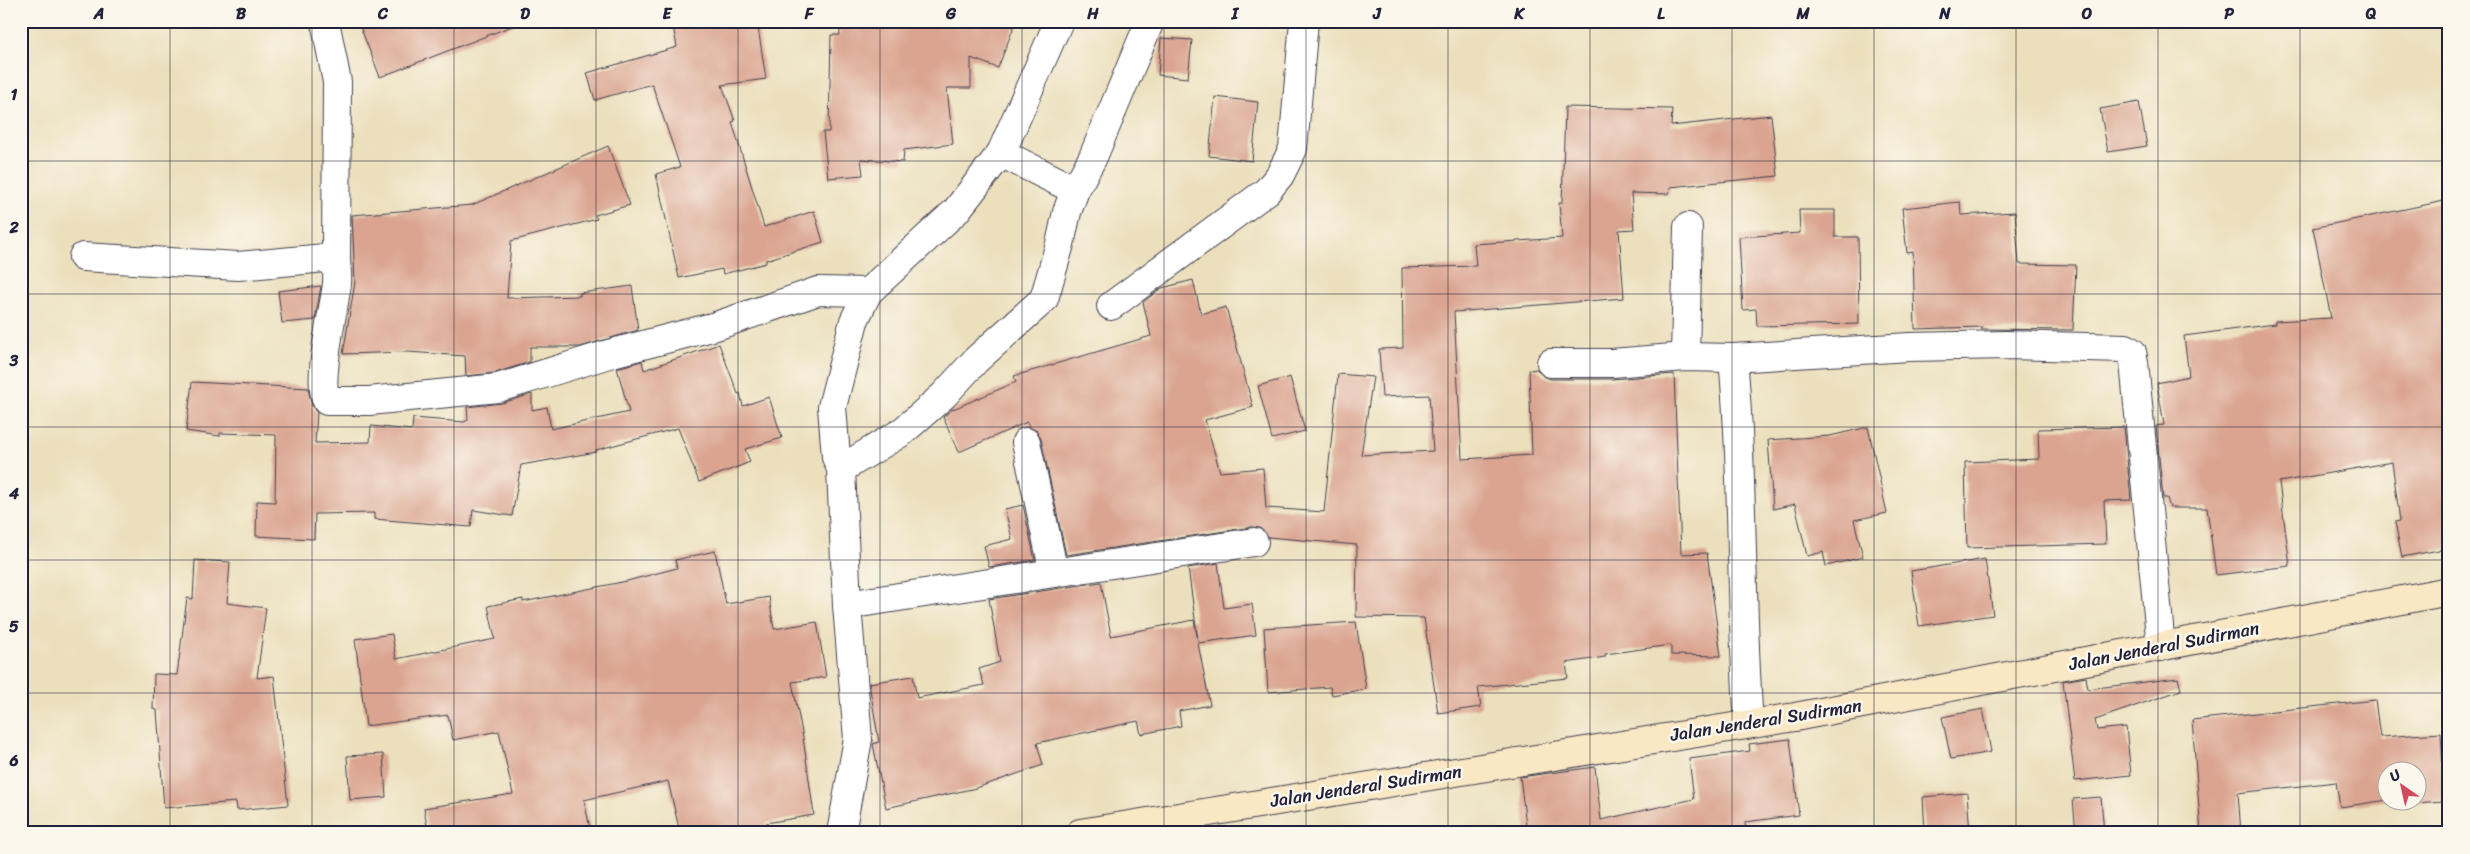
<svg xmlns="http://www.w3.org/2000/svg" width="2470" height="854" font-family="Sriracha,sans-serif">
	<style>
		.building { fill: #daa490 }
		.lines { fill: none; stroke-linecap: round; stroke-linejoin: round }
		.minor-casing { stroke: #403e4e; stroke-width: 30 }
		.tertiary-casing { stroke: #403e4e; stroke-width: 30 }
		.secondary-casing { stroke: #403e4e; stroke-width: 30 }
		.minor { stroke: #fff; stroke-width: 28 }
		.tertiary { stroke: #fff; stroke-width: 28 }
		.secondary { stroke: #fae7c3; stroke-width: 28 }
		.grid { fill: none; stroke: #22223b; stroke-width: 1; stroke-opacity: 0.55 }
		.labels { text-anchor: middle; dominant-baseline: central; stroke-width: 5; stroke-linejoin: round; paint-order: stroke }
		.street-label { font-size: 18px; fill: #22223b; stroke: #fbf7ec }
		.neatline { fill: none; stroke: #22223b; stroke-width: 2 }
		.grid-label { font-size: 16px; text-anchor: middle; font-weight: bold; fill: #22223b }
	</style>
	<rect width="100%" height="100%" fill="#fbf7ec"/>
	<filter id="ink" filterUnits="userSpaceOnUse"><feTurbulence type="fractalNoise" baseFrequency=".02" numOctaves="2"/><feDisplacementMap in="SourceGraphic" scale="10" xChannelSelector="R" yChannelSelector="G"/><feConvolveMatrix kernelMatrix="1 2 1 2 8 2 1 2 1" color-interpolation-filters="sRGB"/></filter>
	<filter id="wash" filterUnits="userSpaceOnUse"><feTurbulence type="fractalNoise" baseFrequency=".0096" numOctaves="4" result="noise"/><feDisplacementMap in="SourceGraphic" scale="20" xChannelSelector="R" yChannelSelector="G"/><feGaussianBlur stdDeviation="1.12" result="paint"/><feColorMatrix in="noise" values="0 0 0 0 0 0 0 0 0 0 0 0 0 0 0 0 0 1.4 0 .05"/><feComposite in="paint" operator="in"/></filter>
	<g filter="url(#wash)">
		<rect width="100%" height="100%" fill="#ebdfbc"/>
		<g id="blocks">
			<g class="building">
				<polygon points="358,21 519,21 520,23 380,77"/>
				<polygon points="672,21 757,21 766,79 722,85 735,121 732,122 764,227 814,211 823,242 766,260 766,263 723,274 722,269 679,278 656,174 680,167 652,84 595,100 587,73 677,47"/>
				<polygon points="839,21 1016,21 998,68 971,58 971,88 947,88 953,144 904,150 903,162 861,159 863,175 828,178 823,132 829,132 831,35 840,35"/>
				<polygon points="1161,38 1192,40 1188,78 1158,75"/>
				<polygon points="1215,97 1258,102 1252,161 1209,156"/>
				<polygon points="2139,102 2147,146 2108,152 2100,109"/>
				<polygon points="1565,107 1672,109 1671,126 1771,115 1778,176 1670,187 1669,194 1631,193 1634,229 1619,230 1624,298 1454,312 1462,459 1532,455 1529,370 1537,369 1543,376 1551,379 1612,379 1674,374 1681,554 1707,553 1721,656 1671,655 1671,645 1605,654 1605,657 1566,663 1568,678 1478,687 1481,707 1438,713 1424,618 1356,617 1357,545 1268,537 1260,528 1252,527 1066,555 1041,439 1037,431 1029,427 1027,422 959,452 943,417 951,410 1016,382 1014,376 1151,336 1143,302 1162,288 1193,280 1201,314 1226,307 1253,407 1205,420 1220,472 1263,468 1266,508 1324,512 1338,374 1373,377 1361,455 1433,451 1429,395 1382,397 1379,349 1403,348 1402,268 1476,266 1474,244 1562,238 1559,203 1562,203"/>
				<polygon points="608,146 630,205 595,215 597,219 511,241 507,298 580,296 580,293 632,286 638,330 580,347 530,347 530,362 495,373 466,376 465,356 408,352 343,354 355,282 352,215 472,205"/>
				<polygon points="2449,200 2449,548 2402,557 2395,522 2400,521 2392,462 2279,482 2290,566 2216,575 2207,508 2170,508 2167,498 2163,498 2156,426 2164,425 2157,383 2189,376 2184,336 2275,324 2275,321 2331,318 2313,228"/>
				<polygon points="1960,202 1961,215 2015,212 2019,264 2076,265 2073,330 1982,329 1982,327 1915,329 1913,252 1907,253 1902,208"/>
				<polygon points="1799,210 1835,210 1835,237 1858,237 1859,324 1757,326 1756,309 1743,310 1739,237 1800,233"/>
				<polygon points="321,286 315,320 282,323 278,291"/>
				<polygon points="719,344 738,394 740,393 743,406 769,397 782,438 745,449 750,462 699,482 678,428 596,450 596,452 521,465 512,516 473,510 471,527 374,519 374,513 315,514 314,539 256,536 257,501 275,502 276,435 220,433 220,436 186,431 192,382 308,388 312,406 317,413 315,443 370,442 371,426 412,430 413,418 464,422 468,420 467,407 502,403 532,394 532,410 547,407 551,429 629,412 617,368 642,361 644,370"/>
				<polygon points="1290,377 1305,431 1272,439 1258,386"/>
				<polygon points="1868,427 1887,513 1854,520 1863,557 1826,566 1823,552 1807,556 1795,504 1773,509 1768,440 1830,436"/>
				<polygon points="2124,427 2131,500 2104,501 2106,544 1967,548 1965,462 2039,459 2038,429"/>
				<polygon points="1023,505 1035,560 989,567 984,546 1012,539 1005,509"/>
				<polygon points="715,551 726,604 769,597 774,629 817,622 826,677 792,682 803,737 814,815 766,823 767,833 680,833 668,781 584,800 591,833 428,833 424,808 513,794 499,731 453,740 448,715 366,726 355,639 392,634 396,659 495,639 488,606 523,599 523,602 627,581 677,568 675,560"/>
				<polygon points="1985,559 1993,615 1919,626 1911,571"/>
				<polygon points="195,560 230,562 227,603 266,608 257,678 274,676 288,805 237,810 236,802 164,808 157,710 153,709 154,674 177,675 187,598 193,599"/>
				<polygon points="1218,563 1224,608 1252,604 1256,635 1198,643 1210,705 1179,711 1181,726 1141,734 1138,721 1037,743 1043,765 976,788 886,808 873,744 879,742 869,683 913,676 917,698 984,685 979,669 1000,662 989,599 1101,582 1111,636 1194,620 1198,641 1188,568"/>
				<polygon points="1356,622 1366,689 1332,695 1330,687 1268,692 1264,628"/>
				<polygon points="2086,677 2088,689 2178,678 2181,690 2095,720 2097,730 2126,727 2131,775 2075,781 2063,681"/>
				<polygon points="2375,700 2380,737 2441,733 2445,801 2413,803 2418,802 2418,772 2388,772 2388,800 2340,807 2336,782 2238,793 2241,833 2201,833 2192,720"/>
				<polygon points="1983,709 1991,752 1951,759 1942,717"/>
				<polygon points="1790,739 1799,815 1745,822 1746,833 1527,833 1520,777 1595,767 1601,820 1694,799 1689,759 1750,751 1749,744"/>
				<polygon points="383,754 386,797 350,800 347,756"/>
				<polygon points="1967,793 1970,833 1925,833 1923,797"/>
				<polygon points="2101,797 2104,833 2076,833 2073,799"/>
			</g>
		</g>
	</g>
	<g filter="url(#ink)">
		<use href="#blocks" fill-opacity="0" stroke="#403e4e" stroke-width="1"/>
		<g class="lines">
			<defs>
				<g id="minor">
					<polyline points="325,21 337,82 336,257"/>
					<polyline points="1001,153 1075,190"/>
					<path d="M83,257L238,266L336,257C336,266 338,275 337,284C334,309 316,382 327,401H369L498,388L612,353L716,326L818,291L868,292"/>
					<polyline points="1111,306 1267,191 1280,175 1293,149 1304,21"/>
					<polyline points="1685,357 1688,227"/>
					<polyline points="1733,358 1909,347 2006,345 2126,348 2132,352 2134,362 2161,647"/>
					<path d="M1551,363H1612L1685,357L1733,358C1744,480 1740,602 1749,723"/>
					<polyline points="1026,442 1054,573"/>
					<polyline points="841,469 902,432 944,395 976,360 1044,299 1060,244 1067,212 1075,190 1093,157 1150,21"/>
					<polyline points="847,605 1254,542"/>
				</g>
				<polyline id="tertiary" points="841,833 858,739 847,605 841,469 836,457 832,407 854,321 868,292 956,211 1001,153 1059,21"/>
				<polyline id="secondary" points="1080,833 1795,717 2449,591"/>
			</defs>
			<use href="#minor" class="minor-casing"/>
			<use href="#tertiary" class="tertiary-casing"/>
			<use href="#secondary" class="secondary-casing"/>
			<use href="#minor" class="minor"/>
			<use href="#tertiary" class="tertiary"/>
			<use href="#secondary" class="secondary"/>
		</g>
	</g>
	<path class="grid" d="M170,21V833M312,21V833M454,21V833M596,21V833M738,21V833M880,21V833M1022,21V833M1164,21V833M1306,21V833M1448,21V833M1590,21V833M1732,21V833M1874,21V833M2016,21V833M2158,21V833M2300,21V833M21,161H2449M21,294H2449M21,427H2449M21,560H2449M21,693H2449"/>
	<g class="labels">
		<g class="street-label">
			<text transform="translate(2164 646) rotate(-11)">Jalan Jenderal Sudirman</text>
			<text transform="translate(1766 720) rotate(-9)">Jalan Jenderal Sudirman</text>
			<text transform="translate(1366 786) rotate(-9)">Jalan Jenderal Sudirman</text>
		</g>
	</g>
	<rect width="2470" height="854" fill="none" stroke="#fbf7ec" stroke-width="55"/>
	<g transform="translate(2402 786) rotate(326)"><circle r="24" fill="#fbf7ec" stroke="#a4a2a5"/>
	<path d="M0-4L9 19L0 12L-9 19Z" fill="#d1495b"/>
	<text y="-8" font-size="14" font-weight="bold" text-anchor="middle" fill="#22223b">U</text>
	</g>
	<rect x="28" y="28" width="2414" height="798" class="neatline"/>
	<g class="grid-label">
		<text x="99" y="19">A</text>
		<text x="241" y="19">B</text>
		<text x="383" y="19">C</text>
		<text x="525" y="19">D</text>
		<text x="667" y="19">E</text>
		<text x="809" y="19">F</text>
		<text x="951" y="19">G</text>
		<text x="1093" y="19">H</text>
		<text x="1235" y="19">I</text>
		<text x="1377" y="19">J</text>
		<text x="1519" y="19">K</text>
		<text x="1661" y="19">L</text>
		<text x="1803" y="19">M</text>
		<text x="1945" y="19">N</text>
		<text x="2087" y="19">O</text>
		<text x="2229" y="19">P</text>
		<text x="2371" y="19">Q</text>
		<text x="14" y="100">1</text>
		<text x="14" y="233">2</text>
		<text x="14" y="366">3</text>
		<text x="14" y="499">4</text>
		<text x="14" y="632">5</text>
		<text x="14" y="766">6</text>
	</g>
</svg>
